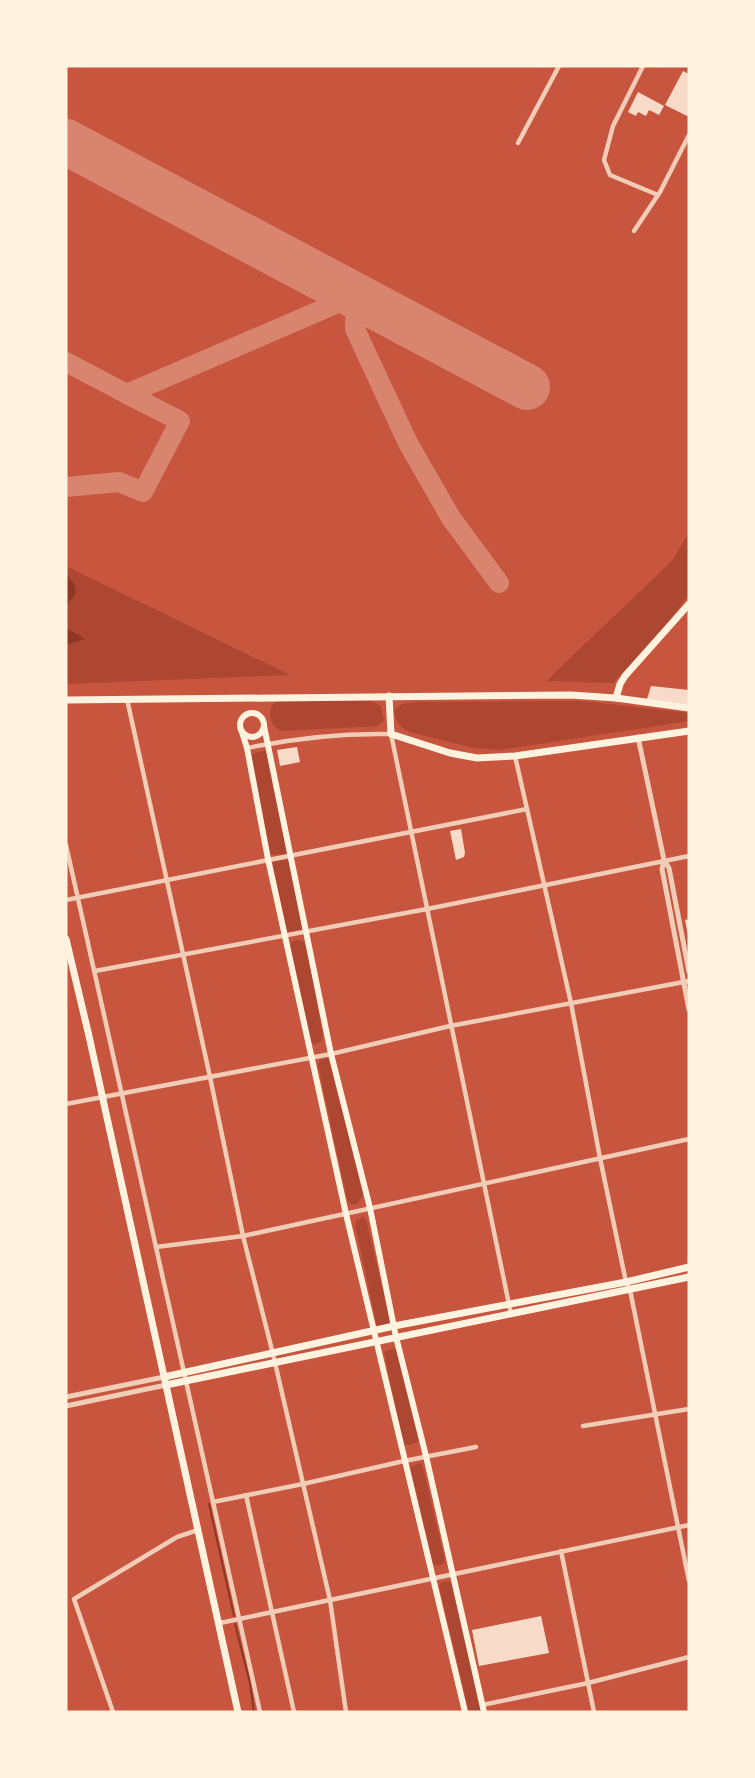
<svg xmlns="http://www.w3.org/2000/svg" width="755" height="1778" font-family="Signika,sans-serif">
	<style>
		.green { fill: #ae4732 }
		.water { fill: #8f3625 }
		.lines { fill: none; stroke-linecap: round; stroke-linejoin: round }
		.stream { stroke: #8f3625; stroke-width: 2 }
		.taxiway { stroke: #d8846e; stroke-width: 20 }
		.runway { stroke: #d8846e; stroke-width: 46 }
		.building { fill: #f7dbc8 }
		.minor { stroke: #f1ccb7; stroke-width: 4.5 }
		.tertiary { stroke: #f1ccb7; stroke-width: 5 }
		.secondary { stroke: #fff3e0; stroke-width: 6 }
		.primary { stroke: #fff3e0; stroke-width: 7 }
	</style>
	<rect width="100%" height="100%" fill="#c8553d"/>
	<g class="green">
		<polygon points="689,533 689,594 662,631 613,683 546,681 671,562"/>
		<polygon points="66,566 290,675 66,684"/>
		<path d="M279,699L369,700L381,706L384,720L378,726L281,731C267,723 266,708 279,699Z"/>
		<path d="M583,701L689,713V721L499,750L474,748L409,732C398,726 396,721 394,710L402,704L417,702Z"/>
		<polygon points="267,750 288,854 270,855 249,755"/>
		<polygon points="289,859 302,929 287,933 272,862"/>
		<polygon points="299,940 304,942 307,949 323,1037 320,1043 314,1044 309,1040 290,945 293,941"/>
		<polygon points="326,1058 329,1059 333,1066 363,1195 357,1204 351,1204 347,1199 318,1065 320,1060"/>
		<polygon points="363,1217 366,1220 391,1323 377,1326 355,1225 356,1221"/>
		<path d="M394,1348L397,1349L419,1440C415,1444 408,1446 403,1444L384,1352Z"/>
		<polygon points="422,1463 445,1561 443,1564 436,1565 433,1563 410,1466"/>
		<polygon points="448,1581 451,1583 482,1712 469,1712 439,1586 441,1583"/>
	</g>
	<g class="water">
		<polygon points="66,575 74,583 76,593 66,606"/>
		<polygon points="66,628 85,639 66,645"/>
	</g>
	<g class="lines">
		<g class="stream">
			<polyline points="209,1504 234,1616"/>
			<polyline points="235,1624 250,1683 254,1712"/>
		</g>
		<g class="taxiway">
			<polyline points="66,362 127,394 356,295 355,329 408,443 451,518 499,583"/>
			<polyline points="66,487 119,482 143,492 180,421 127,394"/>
		</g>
		<polyline class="runway" points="66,142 527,387"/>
	</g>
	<g class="building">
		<polygon points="683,71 689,74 689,117 665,105"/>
		<polygon points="638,92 664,106 659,115 649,110 646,116 638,112 636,116 628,112"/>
		<polygon points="651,686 689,690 689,705 647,699"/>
		<polygon points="297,747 300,762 280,766 277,750"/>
		<polygon points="461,829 465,853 464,857 456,860 450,831"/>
		<polygon points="689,919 689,934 688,935 685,920"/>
		<polygon points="541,1616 549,1653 479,1666 472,1630"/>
	</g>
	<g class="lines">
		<g class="minor">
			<polyline points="643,66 613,126 604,160 610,175 658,195"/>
			<polyline points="518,143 559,66"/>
			<polyline points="634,231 660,192 689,135"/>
			<polyline points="127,699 210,1077 243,1236 273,1354 330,1600 346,1712"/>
			<path d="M247,748C295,738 342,733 391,734L511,1314"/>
			<polyline points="515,756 571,1003 600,1158 626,1282 630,1290 689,1581"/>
			<polyline points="66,845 260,1712"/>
			<polyline points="66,900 527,809"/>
			<polyline points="95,971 427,909 689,856"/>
			<polyline points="66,1104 331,1054 450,1026 689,981"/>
			<polyline points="156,1247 243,1236 689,1139"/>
			<polyline points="583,1426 689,1409"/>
			<polyline points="246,1495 294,1712"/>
			<polyline points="213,1502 303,1484 404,1461 476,1447"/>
			<polyline points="561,1551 594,1712"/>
			<polyline points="220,1623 689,1525"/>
			<polyline points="482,1705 588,1683 689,1657"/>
			<polyline points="113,1712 74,1599 177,1537 198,1530"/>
		</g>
		<g class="tertiary">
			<polyline points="638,737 664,860 669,868 689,972"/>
			<polyline points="664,860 662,869 689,1010"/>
			<polyline points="66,1397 164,1377"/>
			<polyline points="66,1406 166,1385"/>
		</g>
		<g class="secondary">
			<circle cx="252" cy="725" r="12"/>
			<polyline points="264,726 331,1054 370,1208 396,1337 426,1456 484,1712"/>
			<polyline points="242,732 247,748 268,859 346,1214 465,1712"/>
		</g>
		<g class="primary">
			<polyline points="389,696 391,734 450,753 477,758 515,756 689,731"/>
			<polyline points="616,698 620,684 625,676 689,604"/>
			<polyline points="66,700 571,695 616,698 689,708"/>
			<polyline points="66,939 89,1036 238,1712"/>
			<polyline points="164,1377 394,1326 626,1282 689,1267"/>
			<polyline points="166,1385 689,1277"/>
		</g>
	</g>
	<rect width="755" height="1778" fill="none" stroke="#fff3e0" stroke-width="135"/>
</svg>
